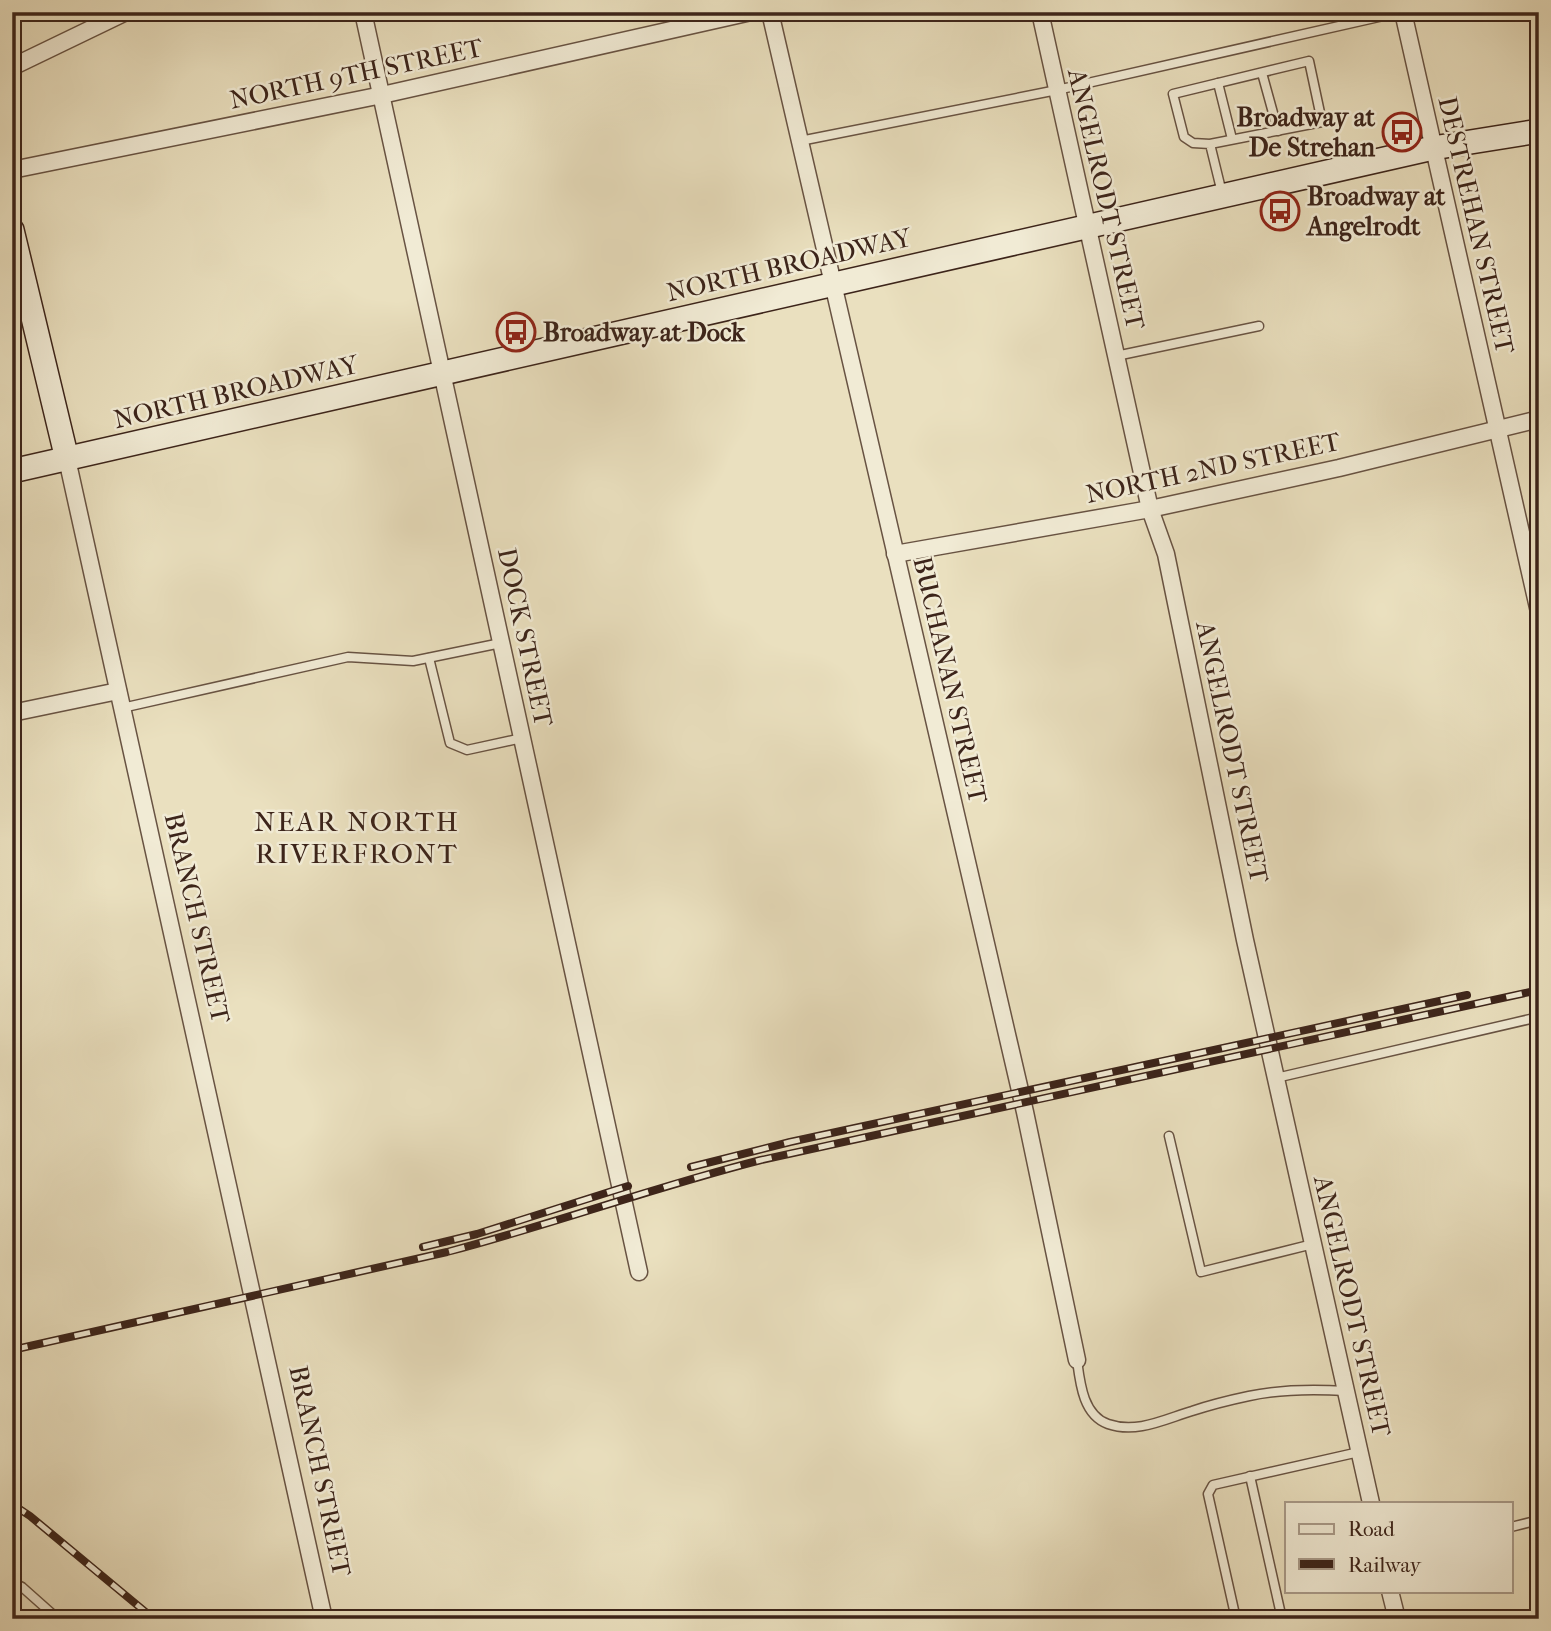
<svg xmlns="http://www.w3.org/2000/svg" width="1551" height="1631" font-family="'IM FELL French Canon',serif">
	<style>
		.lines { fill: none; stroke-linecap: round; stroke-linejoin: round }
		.lane-casing { stroke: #685343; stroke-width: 11 }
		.street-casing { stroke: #685343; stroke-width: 19 }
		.secondary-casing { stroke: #3c241a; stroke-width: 26 }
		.lane { stroke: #f1ebd5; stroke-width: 8 }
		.street { stroke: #f1ebd5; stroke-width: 16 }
		.secondary { stroke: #f1ebd5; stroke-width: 23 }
		.rail-casing { stroke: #3c241a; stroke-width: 8 }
		.rail { stroke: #f1ebd5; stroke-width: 5; stroke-dasharray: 16; stroke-linecap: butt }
		.labels { text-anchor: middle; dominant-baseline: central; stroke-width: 5; stroke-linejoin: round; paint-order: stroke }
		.street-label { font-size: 26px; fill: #3c241a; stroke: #f1ebd5 }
		.poi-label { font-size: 26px; font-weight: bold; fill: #3c241a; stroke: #f1ebd5; text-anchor: start }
		.neighbourhood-label { font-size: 28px; letter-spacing: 2px; fill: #3c241a; stroke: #f1ebd5 }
	</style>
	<rect width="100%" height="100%" fill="#eae0bf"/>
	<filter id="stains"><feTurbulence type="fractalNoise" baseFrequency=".00286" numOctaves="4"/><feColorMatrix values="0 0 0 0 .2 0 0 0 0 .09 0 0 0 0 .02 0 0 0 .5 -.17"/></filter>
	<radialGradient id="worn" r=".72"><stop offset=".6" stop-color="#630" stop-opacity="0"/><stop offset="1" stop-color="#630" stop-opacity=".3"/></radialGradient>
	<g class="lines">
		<defs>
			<g id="lane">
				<polyline points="1536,12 1539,35"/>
				<polyline points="1262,73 1278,131"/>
				<polyline points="1218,83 1232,139"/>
				<polyline points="800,141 1057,90 1401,12"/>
				<polyline points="1210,144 1322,122 1309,61 1173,94 1184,137 1193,143 1210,144 1222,193"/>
				<polyline points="1116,356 1259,326"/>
				<polyline points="429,658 450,743 467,750 522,738"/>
				<polyline points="122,708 348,657 413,661 501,643"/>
				<polyline points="1276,1078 1539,1017"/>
				<polyline points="1169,1136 1201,1272 1313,1244"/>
				<path d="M1077,1360C1080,1383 1083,1415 1108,1424C1137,1434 1165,1419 1192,1411C1210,1405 1230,1400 1249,1396C1281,1389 1314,1389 1346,1391"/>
				<polyline points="1250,1476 1282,1619"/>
				<polyline points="1511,1527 1539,1520"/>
				<polyline points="12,1582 22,1587 58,1619"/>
				<polyline points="1236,1619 1208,1494 1213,1485 1359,1452"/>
			</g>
			<g id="street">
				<polyline points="363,12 639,1272"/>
				<polyline points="770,12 1025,1112 1077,1360"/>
				<polyline points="1040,12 1150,509 1166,554 1245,940 1371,1503"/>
				<polyline points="1403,12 1539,612"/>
				<polyline points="12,67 126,12"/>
				<polyline points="12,170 382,95 751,12"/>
				<polyline points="67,459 324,1619"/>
				<polyline points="895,554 1150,509 1339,468 1539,419"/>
				<polyline points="12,713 118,691"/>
				<polyline points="1390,1591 1397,1619"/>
			</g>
			<g id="secondary">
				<polyline points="12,230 67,459"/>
				<polyline points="12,471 1433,148 1539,131"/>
			</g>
		</defs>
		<use href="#lane" class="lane-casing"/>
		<use href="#street" class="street-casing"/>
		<use href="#secondary" class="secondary-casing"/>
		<use href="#lane" class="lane"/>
		<use href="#street" class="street"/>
		<use href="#secondary" class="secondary"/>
		<defs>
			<g id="rail">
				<polyline points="691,1167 790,1142 1467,995"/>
				<polyline points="423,1247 477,1234 628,1186"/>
				<path d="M12,1350L447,1252C553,1224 655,1187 761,1160L1539,990"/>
				<polyline points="12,1504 30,1516 154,1619"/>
			</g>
		</defs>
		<use href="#rail" class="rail-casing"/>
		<use href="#rail" class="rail"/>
	</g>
	<defs>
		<symbol id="bus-ring" viewBox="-11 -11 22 22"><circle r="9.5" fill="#f1ebd5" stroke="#8f2418" stroke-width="1.5"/><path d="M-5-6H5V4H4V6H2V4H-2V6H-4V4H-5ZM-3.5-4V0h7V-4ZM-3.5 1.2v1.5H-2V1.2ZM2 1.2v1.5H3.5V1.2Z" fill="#8f2418"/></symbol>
	</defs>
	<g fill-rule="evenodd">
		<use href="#bus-ring" x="1380" y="110" width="44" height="44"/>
		<use href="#bus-ring" x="1258" y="189" width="44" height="44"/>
		<use href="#bus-ring" x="494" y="310" width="44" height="44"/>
	</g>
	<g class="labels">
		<g class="street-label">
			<text transform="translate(356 74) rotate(-12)">NORTH 9TH STREET</text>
			<text transform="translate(1106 199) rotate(77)">ANGELRODT STREET</text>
			<text transform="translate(1476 225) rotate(77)">DESTREHAN STREET</text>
			<text transform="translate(789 265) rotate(-13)">NORTH BROADWAY</text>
			<text transform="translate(236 392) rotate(-13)">NORTH BROADWAY</text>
			<text transform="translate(1213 468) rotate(-12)">NORTH 2ND STREET</text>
			<text transform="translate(525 637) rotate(78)">DOCK STREET</text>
			<text transform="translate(950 680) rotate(77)">BUCHANAN STREET</text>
			<text transform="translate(1232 752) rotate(78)">ANGELRODT STREET</text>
			<text transform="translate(197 918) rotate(77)">BRANCH STREET</text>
			<text transform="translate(1352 1306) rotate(77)">ANGELRODT STREET</text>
			<text transform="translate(320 1471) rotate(78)">BRANCH STREET</text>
		</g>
		<g class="poi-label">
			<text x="1375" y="117" text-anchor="end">Broadway at<tspan x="1375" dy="30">De Strehan</tspan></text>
			<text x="1307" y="196">Broadway at<tspan x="1307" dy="30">Angelrodt</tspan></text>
			<text x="543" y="332">Broadway at Dock</text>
		</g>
		<g class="neighbourhood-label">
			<text x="357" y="821">NEAR NORTH<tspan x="357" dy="32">RIVERFRONT</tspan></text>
		</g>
	</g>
	<rect width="1551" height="1631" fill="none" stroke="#eae0bf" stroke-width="42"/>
	<rect x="14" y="14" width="1523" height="1603" fill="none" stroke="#3c241a" stroke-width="3.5"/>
	<rect x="21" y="21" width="1509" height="1589" fill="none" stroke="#3c241a" stroke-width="2"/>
	<rect x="1285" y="1502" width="228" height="91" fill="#f1ebd5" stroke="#a99b8a" stroke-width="2"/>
	<rect x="1299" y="1524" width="35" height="10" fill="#f1ebd5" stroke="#a99b8a" stroke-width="2"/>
	<text x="1348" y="1536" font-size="21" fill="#3c241a">Road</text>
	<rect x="1299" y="1559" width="35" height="10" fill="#3c241a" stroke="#a99b8a" stroke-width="2"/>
	<text x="1348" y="1572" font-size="21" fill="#3c241a">Railway</text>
	<rect width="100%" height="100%" filter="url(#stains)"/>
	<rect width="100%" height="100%" fill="url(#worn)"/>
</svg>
